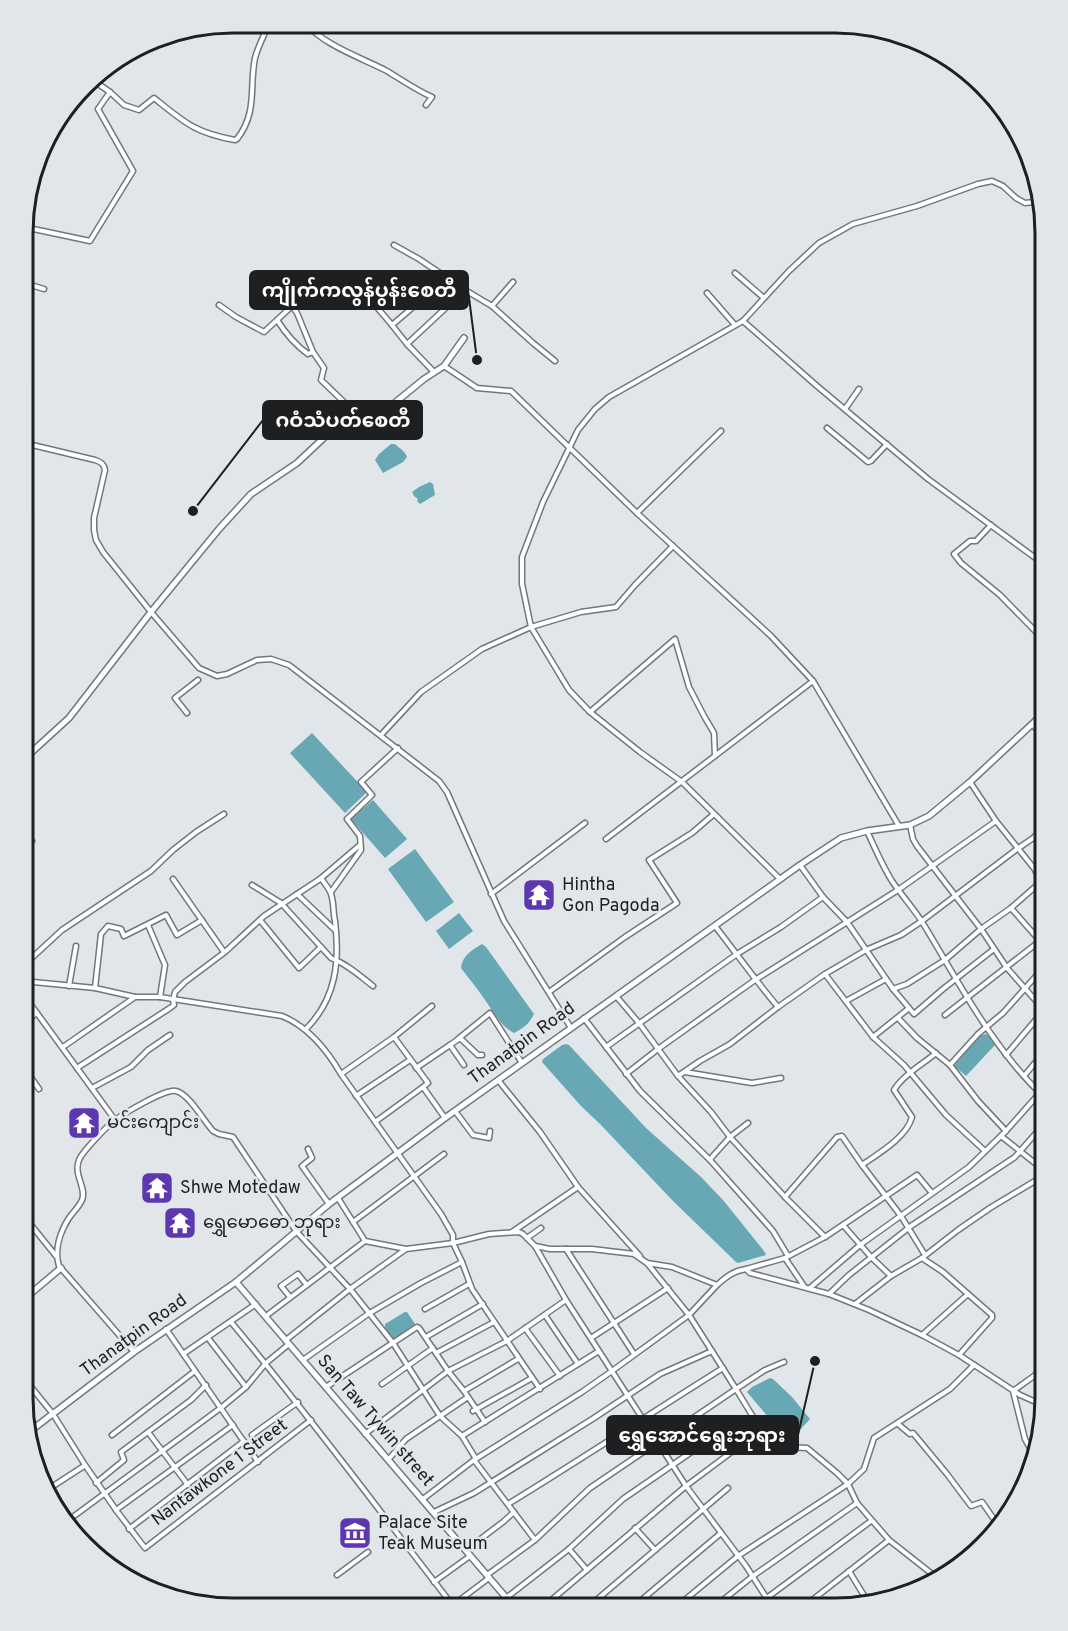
<svg xmlns="http://www.w3.org/2000/svg" width="1068" height="1631" font-family="Overpass,'Noto Sans Myanmar',sans-serif">
	<style>
		.water { fill: #68a8b4 }
		.lines { fill: none; stroke-linecap: round; stroke-linejoin: round }
		.street-casing { stroke: #72777b; stroke-width: 7 }
		.secondary-casing { stroke: #72777b; stroke-width: 8 }
		.street { stroke: #fff; stroke-width: 4 }
		.secondary { stroke: #fff; stroke-width: 5 }
		.labels { text-anchor: middle; dominant-baseline: central; stroke-width: 5; stroke-linejoin: round; paint-order: stroke }
		.poi-label { font-size: 18px; fill: #1d1f21; stroke: #e0e6ea; text-anchor: start }
		.street-label { font-size: 18px; fill: #1d1f21; stroke: #e0e6ea }
		.rim { fill: none; stroke: #1d1f21; stroke-width: 3 }
		.leader { fill: none; stroke: #1d1f21; stroke-width: 2 }
		.callout-dot { fill: #1d1f21; stroke: #e0e6ea; stroke-width: 2 }
		.callout { fill: #1d1f21; stroke: #1d1f21; stroke-width: 2 }
		.callout-label { font-size: 20px; text-anchor: middle; font-weight: bold; fill: #fff }
	</style>
	<rect width="100%" height="100%" fill="#e0e6ea"/>
	<g class="water">
		<path d="M391,444H395C399,448 405,451 407,457L403,462L383,473L375,460L379,454Z"/>
		<polygon points="430,482 433,484 435,495 420,504 417,501 418,499 414,496 412,492 419,487"/>
		<polygon points="312,733 367,792 345,813 290,753"/>
		<polygon points="373,800 407,839 385,858 351,819"/>
		<polygon points="415,849 454,902 426,922 388,869"/>
		<polygon points="459,913 473,931 449,949 436,931"/>
		<path d="M482,944L486,947L534,1014C529,1024 524,1028 514,1033C501,1027 493,1011 485,1000C478,989 469,979 461,968C462,956 472,950 482,944Z"/>
		<polygon points="986,1034 990,1038 995,1045 966,1076 954,1066 979,1036"/>
		<polygon points="566,1044 569,1045 646,1128 701,1177 723,1200 764,1251 766,1255 738,1263 736,1262 673,1201 600,1124 581,1106 542,1062 543,1059 562,1045"/>
		<polygon points="405,1312 407,1312 415,1324 395,1339 393,1338 385,1328 385,1324"/>
		<polygon points="770,1378 773,1379 792,1397 810,1419 799,1431 788,1433 777,1423 775,1425 747,1392 752,1387"/>
	</g>
	<g class="lines">
		<defs>
			<g id="street">
				<path d="M306,23C321,44 364,59 387,71C402,80 416,90 432,97L426,105"/>
				<polyline points="91,79 110,92"/>
				<path d="M24,227L90,241L133,171L98,109L110,92L124,105L139,110L154,98C184,122 195,133 235,140L237,139C258,112 249,87 255,58C258,46 265,34 269,23"/>
				<polyline points="394,245 419,259 465,290 492,306 533,343 555,361"/>
				<polyline points="735,273 764,298"/>
				<polyline points="24,283 44,289"/>
				<polyline points="707,293 735,325"/>
				<path d="M219,305L236,317L264,332L277,320C286,334 295,345 308,354L313,352L324,368L321,380L345,403L349,411"/>
				<polyline points="292,306 297,313 313,352"/>
				<polyline points="492,306 513,282"/>
				<path d="M277,320L292,306L285,292C292,289 299,285 307,283C318,280 332,279 344,282C365,288 394,328 407,344L465,290"/>
				<polyline points="743,321 817,386 928,479 1045,565"/>
				<polyline points="392,325 412,308 445,276"/>
				<polyline points="407,344 434,372"/>
				<polyline points="444,366 477,388 511,391 637,513 771,636 813,681"/>
				<polyline points="845,409 859,389"/>
				<polyline points="827,428 868,462 871,461 887,444"/>
				<path d="M24,443L95,460C101,462 104,464 105,470L94,518V530L96,540L103,552L151,612L199,668L217,676L227,674L257,660L271,659L289,665L439,781L447,792L504,921L571,1028"/>
				<polyline points="637,513 721,431"/>
				<polyline points="991,525 976,541 970,541 954,554 961,563 1000,595 1045,641"/>
				<polyline points="673,546 635,585 616,607 581,612 531,627 569,690 590,712 640,752 682,782 780,879"/>
				<polyline points="590,712 675,639 689,687 704,716 714,733 715,756"/>
				<polyline points="187,713 175,698 198,680"/>
				<polyline points="1032,724 1045,739"/>
				<polyline points="381,735 421,692 482,649 531,627 522,584 522,557 543,502 578,430 595,409 609,397 743,321 789,271 819,243 853,224 917,206 978,184 992,181 1003,186 1016,198 1025,203 1034,202 1038,198"/>
				<polyline points="970,782 996,821 1045,882"/>
				<polyline points="910,825 913,839 917,846 981,929 1007,968 1045,1011"/>
				<path d="M867,831C875,848 882,865 892,881C902,896 915,910 924,925C961,986 993,1049 1045,1098"/>
				<polyline points="23,832 32,841"/>
				<polyline points="1035,836 1045,849"/>
				<polyline points="606,839 813,681 899,826"/>
				<polyline points="800,865 823,897 847,922 893,989 914,1014 943,989 994,949"/>
				<polyline points="1036,872 1045,865"/>
				<polyline points="173,879 224,952"/>
				<path d="M252,885L281,903L331,958C347,964 360,976 373,986"/>
				<polyline points="331,892 361,850 360,836 347,819 372,795 361,782 398,748"/>
				<polyline points="297,894 335,930"/>
				<polyline points="491,894 585,823"/>
				<polyline points="1011,908 1040,941"/>
				<polyline points="260,920 299,968 321,947"/>
				<polyline points="148,925 165,965 160,997"/>
				<path d="M715,926C736,953 756,981 778,1007"/>
				<polyline points="23,966 62,930 151,871 173,850 196,832 224,814"/>
				<polyline points="825,974 873,1037 908,1009"/>
				<path d="M23,981L95,988L135,997H160L282,1016C309,1027 327,1050 341,1074L441,1214L453,1235V1243L462,1262L421,1283L368,1314L303,1360"/>
				<polyline points="69,986 76,946"/>
				<polyline points="95,988 101,934 108,926 121,929 124,936 166,915 177,935 202,920"/>
				<polyline points="893,989 907,984 945,960 981,929 1011,908 1043,880"/>
				<polyline points="549,992 625,937 677,903 649,860 692,833 714,814"/>
				<polyline points="23,994 115,1120"/>
				<polyline points="616,996 639,1023 678,1076 711,1112 730,1137 785,1197 825,1237"/>
				<polyline points="846,1001 886,979"/>
				<polyline points="945,1015 1045,937"/>
				<polyline points="584,1018 640,1091 710,1160"/>
				<polyline points="898,1018 917,1038 950,1065"/>
				<polyline points="23,1023 37,1013"/>
				<path d="M306,1029C336,999 340,962 335,921C333,913 334,902 331,894C329,888 324,883 321,878"/>
				<polyline points="394,1037 428,1083 423,1087 445,1118"/>
				<polyline points="873,1037 904,1065 946,1115 985,1151"/>
				<polyline points="458,1039 490,1013 522,1063"/>
				<polyline points="450,1045 460,1038 478,1055 482,1055"/>
				<polyline points="63,1047 135,997"/>
				<polyline points="606,1047 737,954 781,927 823,897"/>
				<polyline points="1006,1055 1045,1009"/>
				<polyline points="23,1066 39,1089"/>
				<polyline points="77,1068 170,1008 174,1005 173,1000 175,992 185,982 225,952 264,916 320,879 360,845"/>
				<polyline points="416,1068 450,1045 464,1065"/>
				<polyline points="685,1072 752,1083 781,1078"/>
				<polyline points="341,1074 394,1037 432,1006"/>
				<polyline points="626,1074 658,1049 755,980 898,890 996,821"/>
				<polyline points="678,1076 700,1061 730,1044 778,1007 825,974 866,950 901,935 922,921 1017,849 1045,830"/>
				<polyline points="1024,1076 1045,1051"/>
				<polyline points="498,1080 540,1132 578,1187 640,1256"/>
				<polyline points="92,1088 131,1067 148,1050 170,1035"/>
				<polyline points="356,1096 410,1060"/>
				<polyline points="455,1111 473,1135 489,1138 490,1131"/>
				<polyline points="375,1122 423,1087"/>
				<polyline points="748,1123 730,1137 712,1157 710,1160 773,1231 788,1256"/>
				<polyline points="1006,1131 978,1101 950,1065 978,1034 1003,1013 1045,966"/>
				<polyline points="1001,1136 1045,1171"/>
				<polyline points="308,1149 312,1158 302,1166 329,1204"/>
				<path d="M862,1165C878,1154 907,1137 912,1117L894,1090C903,1075 923,1064 936,1053"/>
				<polyline points="785,1197 837,1137 842,1136 862,1165 901,1216 925,1255"/>
				<polyline points="338,1198 365,1241"/>
				<polyline points="23,1215 56,1256"/>
				<polyline points="353,1222 444,1154"/>
				<polyline points="843,1225 871,1257 891,1276"/>
				<polyline points="1038,1228 1045,1213"/>
				<polyline points="512,1232 578,1187"/>
				<polyline points="527,1238 541,1228"/>
				<polyline points="535,1246 566,1300 686,1486 746,1566 773,1608"/>
				<polyline points="566,1249 634,1354"/>
				<polyline points="785,1258 804,1286"/>
				<polyline points="922,1258 943,1272 968,1294 922,1335"/>
				<polyline points="462,1262 472,1289 540,1389"/>
				<polyline points="647,1263 689,1315 736,1389 765,1370 784,1362"/>
				<polyline points="746,1269 785,1258 825,1237 917,1175 932,1193"/>
				<polyline points="810,1288 860,1245 969,1167 1006,1131 1045,1087"/>
				<polyline points="829,1294 849,1275 911,1226 1015,1157 1045,1123"/>
				<polyline points="290,1297 281,1286 298,1274 306,1284"/>
				<polyline points="855,1304 891,1276 922,1258 958,1230 990,1208 1045,1175"/>
				<polyline points="425,1309 469,1284"/>
				<polyline points="545,1315 578,1364"/>
				<path d="M266,1316L365,1241L406,1249L453,1243L489,1234L519,1232L523,1234L535,1246L550,1249H592L634,1254L647,1263L672,1267L717,1285C726,1277 733,1271 746,1269L750,1273L829,1294L869,1310L922,1335L959,1355L1020,1395L1045,1406"/>
				<path d="M231,1322C309,1415 380,1512 454,1607"/>
				<polyline points="525,1328 560,1376"/>
				<polyline points="166,1329 258,1462"/>
				<polyline points="426,1337 483,1304"/>
				<polyline points="208,1338 246,1387"/>
				<polyline points="591,1338 668,1288"/>
				<polyline points="286,1340 350,1289 406,1249"/>
				<path d="M134,1352L59,1266C54,1250 60,1232 69,1218C73,1212 79,1207 82,1200C87,1188 73,1175 79,1160C82,1152 108,1125 115,1120C125,1113 166,1088 176,1091C189,1094 203,1120 213,1131L219,1134L233,1137L296,1231L350,1289L393,1343L440,1416L462,1436L476,1459"/>
				<polyline points="436,1353 494,1322"/>
				<polyline points="183,1354 256,1304"/>
				<polyline points="959,1355 992,1318 992,1315 968,1294"/>
				<polyline points="23,1377 53,1414 85,1465 116,1510 145,1548 311,1420"/>
				<polyline points="382,1384 433,1348"/>
				<polyline points="326,1387 417,1327 419,1328 448,1371 464,1391"/>
				<polyline points="473,1411 532,1378"/>
				<polyline points="485,1422 464,1391 518,1359"/>
				<polyline points="898,1424 910,1434 913,1433 947,1474 971,1506 982,1502 1000,1528"/>
				<polyline points="148,1432 188,1485"/>
				<polyline points="365,1434 448,1371 507,1341 566,1300"/>
				<polyline points="112,1435 195,1371"/>
				<polyline points="252,1435 298,1402"/>
				<polyline points="462,1436 599,1351"/>
				<polyline points="1035,1457 1025,1439 1013,1391 1034,1376 1045,1364"/>
				<polyline points="388,1460 406,1439 468,1397"/>
				<polyline points="474,1460 535,1540"/>
				<polyline points="96,1483 124,1460 121,1452 191,1400 206,1385"/>
				<polyline points="47,1490 84,1466"/>
				<polyline points="423,1499 474,1460 582,1392 612,1371 689,1315 717,1285"/>
				<path d="M508,1504C580,1460 651,1413 723,1368"/>
				<polyline points="116,1510 233,1425"/>
				<polyline points="434,1512 474,1493 594,1418 660,1374 712,1351"/>
				<polyline points="70,1519 222,1407 246,1387 266,1363 289,1344"/>
				<polyline points="635,1528 655,1550"/>
				<polyline points="129,1529 244,1441"/>
				<polyline points="569,1549 587,1570"/>
				<polyline points="466,1550 503,1522 514,1512"/>
				<polyline points="849,1571 868,1602"/>
				<polyline points="337,1575 368,1552"/>
				<polyline points="487,1575 535,1540 590,1488 736,1389 761,1430 786,1447 807,1448 837,1473 848,1484 857,1503 889,1540 936,1577"/>
				<polyline points="434,1582 470,1556"/>
				<polyline points="506,1598 569,1549 623,1499 719,1433"/>
				<polyline points="887,1598 896,1593"/>
				<polyline points="453,1605 489,1578"/>
				<polyline points="542,1608 686,1486 761,1430"/>
				<polyline points="587,1608 728,1488"/>
				<polyline points="632,1608 721,1533"/>
				<polyline points="675,1608 738,1556 848,1484 864,1469 874,1438 950,1389 974,1365"/>
				<polyline points="713,1608 753,1576 857,1503"/>
				<polyline points="753,1608 871,1521"/>
				<polyline points="802,1608 889,1540"/>
			</g>
			<g id="secondary">
				<polyline points="23,760 69,718 151,612 219,529 251,494 297,463 329,433 355,406 382,408 391,406 424,379 444,366 464,338"/>
				<polyline points="236,1282 515,1608"/>
				<polyline points="23,1300 61,1268"/>
				<polyline points="29,1432 134,1352 236,1282 329,1204 445,1118 800,865 841,838 867,831 910,825 929,816 970,782 1045,712"/>
			</g>
		</defs>
		<use href="#street" class="street-casing"/>
		<use href="#secondary" class="secondary-casing"/>
		<use href="#street" class="street"/>
		<use href="#secondary" class="secondary"/>
	</g>
	<defs>
		<symbol id="temple-square" viewBox="-11 -11 22 22"><rect x="-9" y="-9" width="18" height="18" rx="4" fill="#5d37af" stroke="#e0e6ea"/><path d="M0-6L5-2H3V0L6.5 2.5H4V6H1.5V3h-3V6H-4V2.5H-6.5L-3 0V-2H-5Z" fill="#fff"/></symbol>
		<symbol id="museum-square" viewBox="-11 -11 22 22"><rect x="-9" y="-9" width="18" height="18" rx="4" fill="#5d37af" stroke="#e0e6ea"/><path d="M0-6L6-3V-2H-6V-3ZM-5-1h2V3h-2ZM-1-1h2V3h-2ZM3-1h2V3H3ZM-6 4H6V6H-6Z" fill="#fff"/></symbol>
	</defs>
	<g fill-rule="evenodd">
		<use href="#temple-square" x="520" y="876" width="38" height="38"/>
		<use href="#temple-square" x="65" y="1104" width="38" height="38"/>
		<use href="#temple-square" x="138" y="1169" width="38" height="38"/>
		<use href="#temple-square" x="161" y="1204" width="38" height="38"/>
		<use href="#museum-square" x="336" y="1514" width="38" height="38"/>
	</g>
	<g class="labels">
		<g class="poi-label">
			<text x="562" y="885">Hintha<tspan x="562" dy="21">Gon Pagoda</tspan></text>
			<text x="107" y="1123">မင်းကျောင်း</text>
			<text x="180" y="1188">Shwe Motedaw</text>
			<text x="203" y="1223">ရွှေမောဓော ဘုရား</text>
			<text x="378" y="1523">Palace Site<tspan x="378" dy="21">Teak Museum</tspan></text>
		</g>
		<g class="street-label">
			<text transform="translate(522 1044) rotate(-36)">Thanatpin Road</text>
			<text transform="translate(134 1336) rotate(-36)">Thanatpin Road</text>
			<text transform="translate(375 1421) rotate(49)">San Taw Tywin street</text>
			<text transform="translate(220 1473) rotate(-37)">Nantawkone 1 Street</text>
		</g>
	</g>
	<path d="M0 0H1068V1631H0ZM233 33H835A200 200 0 0 1 1035 233V1398A200 200 0 0 1 835 1598H233A200 200 0 0 1 33 1398V233A200 200 0 0 1 233 33Z" fill="#e0e6ea" fill-rule="evenodd"/>
	<path class="rim" d="M233 33H835A200 200 0 0 1 1035 233V1398A200 200 0 0 1 835 1598H233A200 200 0 0 1 33 1398V233A200 200 0 0 1 233 33Z"/>
	<path class="leader" d="M477 360L468 290M193 511L263 420M815 1361L798 1435"/>
	<g class="callout-dot">
		<circle cx="477" cy="360" r="6"/>
		<circle cx="193" cy="511" r="6"/>
		<circle cx="815" cy="1361" r="6"/>
	</g>
	<g class="callout">
		<rect x="250" y="271" width="218" height="38" rx="6"/>
		<rect x="263" y="401" width="159" height="38" rx="6"/>
		<rect x="607" y="1416" width="191" height="38" rx="6"/>
	</g>
	<g class="callout-label">
		<text x="359" y="297">ကျိုက်ကလွန်ပွန်းစေတီ</text>
		<text x="343" y="427">ဂဝံသံပတ်စေတီ</text>
		<text x="702" y="1442">ရွှေအောင်ရွေးဘုရား</text>
	</g>
</svg>
